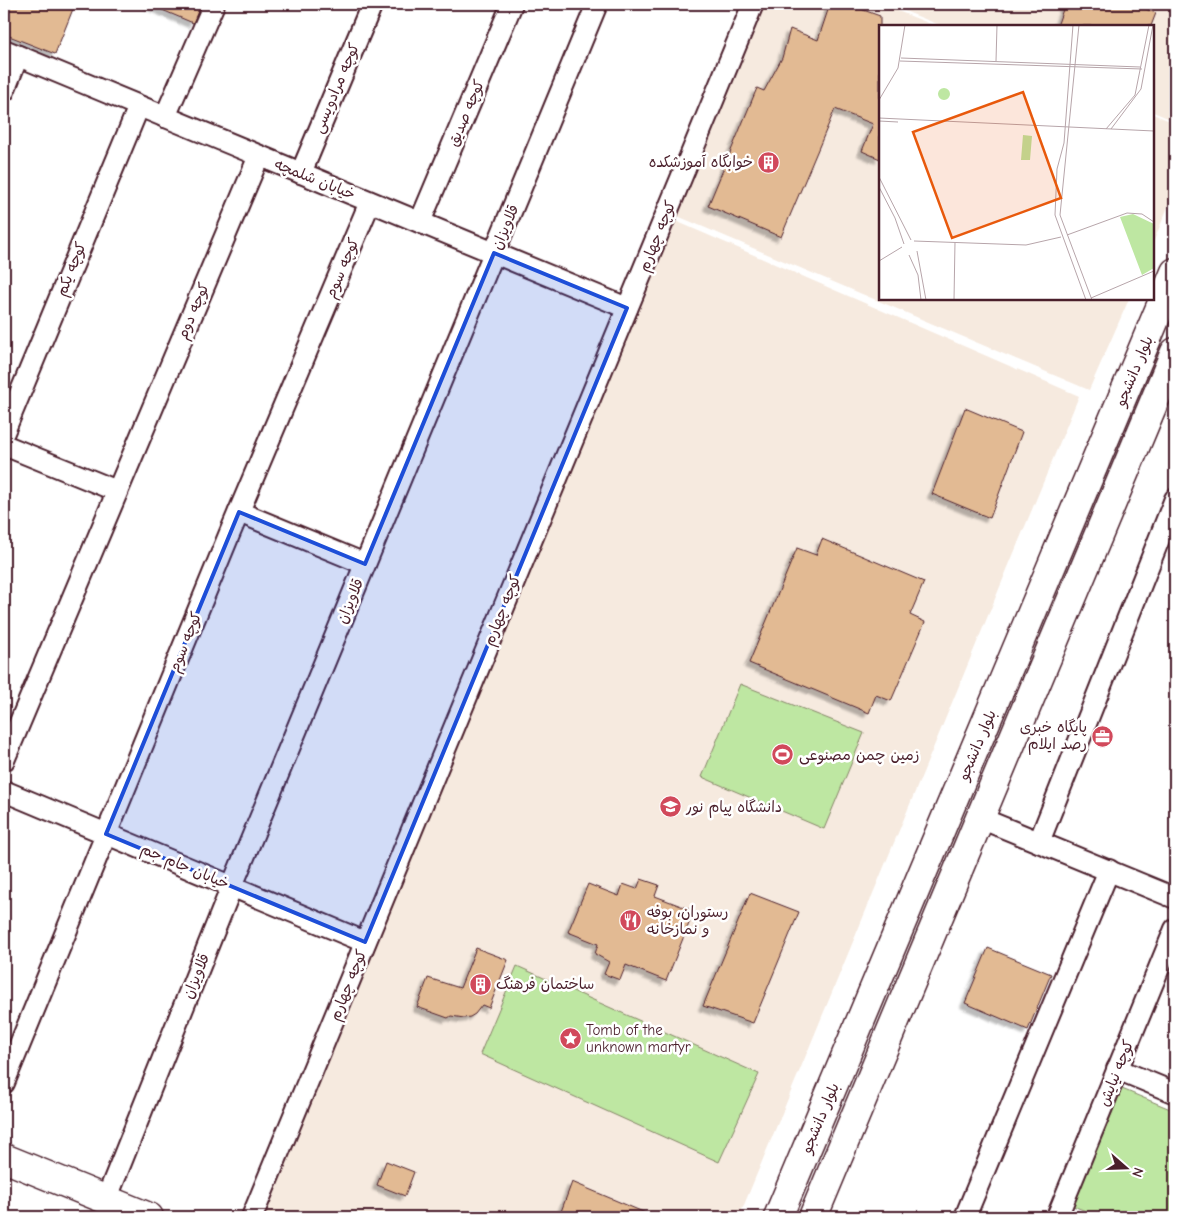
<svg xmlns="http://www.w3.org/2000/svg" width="1179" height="1221" font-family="'Comic Neue','Playpen Sans Arabic',sans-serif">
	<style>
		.built { fill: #f6eadf }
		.green { fill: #bee7a2; stroke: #848366 }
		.building { fill: #e2ba93; stroke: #4a1f2b; filter: url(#shadow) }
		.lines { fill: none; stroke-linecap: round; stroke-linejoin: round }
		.street-casing { stroke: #4a1f2b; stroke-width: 24 }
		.secondary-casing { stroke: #4a1f2b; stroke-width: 31 }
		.street { stroke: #fff; stroke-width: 20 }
		.secondary { stroke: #fff; stroke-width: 28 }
		.marked { fill: #1d4ed8; fill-opacity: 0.2; stroke: #1d4ed8; stroke-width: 4; stroke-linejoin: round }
		.labels { text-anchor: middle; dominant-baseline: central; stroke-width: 5; stroke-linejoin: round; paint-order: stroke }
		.street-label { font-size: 15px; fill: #4a1f2b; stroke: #fff }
		.poi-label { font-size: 15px; fill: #4a1f2b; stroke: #fff; text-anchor: start }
		.inset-road { fill: none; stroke: #b7a5aa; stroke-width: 1 }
		.view { fill: #e8590c; fill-opacity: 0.15; stroke: #e8590c; stroke-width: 2.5 }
		.inset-edge { fill: none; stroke: #4a1f2b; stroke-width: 2.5 }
	</style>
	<defs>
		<filter id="shadow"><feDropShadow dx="-4.5" dy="4.5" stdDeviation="1" flood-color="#0004"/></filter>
	</defs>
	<rect width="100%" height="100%" fill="#fff"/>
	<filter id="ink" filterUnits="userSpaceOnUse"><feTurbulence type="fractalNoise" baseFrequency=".02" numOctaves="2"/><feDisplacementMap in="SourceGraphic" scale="10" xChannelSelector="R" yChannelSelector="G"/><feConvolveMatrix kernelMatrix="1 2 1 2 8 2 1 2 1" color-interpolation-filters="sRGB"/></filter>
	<g filter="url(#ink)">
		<g class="built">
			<polygon points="764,4 880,4 936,26 880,26 880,299 1129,299 1089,390 675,215"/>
			<polygon points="887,4 1175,4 1175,121 1153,112 1153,26 942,26"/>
			<polygon points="1153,114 1175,123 1175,190 1153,243"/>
			<polygon points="671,219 1079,396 739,1217 264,1217"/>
		</g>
		<g class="green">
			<polygon points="740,684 864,733 824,829 702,777"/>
			<polygon points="517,966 759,1074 719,1162 480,1054"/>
			<polygon points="1122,1089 1175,1111 1175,1217 1101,1217 1073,1206"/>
		</g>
		<g class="building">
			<polygon points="4,4 75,4 55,54 4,34"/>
			<polygon points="148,4 201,4 193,23"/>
			<polygon points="830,4 847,4 880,16 880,159 862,151 873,124 835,109 781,237 708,206 757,88 764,91 782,58 790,29 818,40"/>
			<polygon points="1065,4 1132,4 1156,13 1151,26 1057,26"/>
			<polygon points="965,408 1022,432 990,518 932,494"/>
			<polygon points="822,539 924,582 910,615 925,622 891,701 876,695 869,713 749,663 797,548 816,555"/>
			<polygon points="641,879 659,885 655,896 694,911 666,981 626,965 620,980 604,974 609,962 595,954 598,944 568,932 588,884 619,896 623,884 637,889"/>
			<polygon points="750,893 799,912 753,1023 703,1006"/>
			<polygon points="476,948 508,960 489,1008 482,1005 475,1014 470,1017 464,1018 451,1016 448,1018 417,1007 428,978 460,988"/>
			<polygon points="988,948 1051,974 1028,1030 965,1003"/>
			<polygon points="386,1161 414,1172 405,1196 377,1185"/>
			<polygon points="572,1182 655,1217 559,1217"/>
		</g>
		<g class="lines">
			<defs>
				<g id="street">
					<polyline points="4,50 627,308"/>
					<polyline points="4,91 18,56"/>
					<polyline points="165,117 214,4"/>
					<polyline points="301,173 372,4"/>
					<polyline points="420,222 512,4"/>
					<polyline points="4,432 139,106"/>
					<polyline points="4,445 117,491"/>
					<polyline points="239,512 365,564"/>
					<polyline points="4,760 259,156"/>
					<polyline points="4,791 365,942"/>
					<polyline points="980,818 1175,898"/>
					<polyline points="1039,842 1175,499"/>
					<polyline points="1117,1069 1175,1093"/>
					<polyline points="4,1083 229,535 370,202"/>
					<polyline points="106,1200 232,886 597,4"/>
					<polyline points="252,1217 753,4"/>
					<polyline points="965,1217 1109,870"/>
					<polyline points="1057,1217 1175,929"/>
				</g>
				<g id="secondary">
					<polyline points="4,1158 149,1217"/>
					<polyline points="778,1217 1175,272"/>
					<polyline points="813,1217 1175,352"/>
				</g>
			</defs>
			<use href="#street" class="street-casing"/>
			<use href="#secondary" class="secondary-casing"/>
			<use href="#street" class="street"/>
			<use href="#secondary" class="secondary"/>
		</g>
	</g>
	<path class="marked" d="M494,253L627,308L365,942L106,834L239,512L365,564Z"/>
	<defs>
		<symbol id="building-disc" viewBox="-11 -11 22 22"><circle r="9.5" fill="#d1495b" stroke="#fff"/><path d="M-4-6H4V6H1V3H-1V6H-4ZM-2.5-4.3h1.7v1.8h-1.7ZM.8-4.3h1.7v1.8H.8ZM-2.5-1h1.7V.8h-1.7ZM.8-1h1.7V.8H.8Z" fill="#fff"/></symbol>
		<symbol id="office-disc" viewBox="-11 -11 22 22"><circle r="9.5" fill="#d1495b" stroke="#fff"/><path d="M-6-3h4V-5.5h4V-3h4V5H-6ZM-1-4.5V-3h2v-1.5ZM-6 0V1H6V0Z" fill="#fff"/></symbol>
		<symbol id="stadium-disc" viewBox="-11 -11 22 22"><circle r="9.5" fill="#d1495b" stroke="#fff"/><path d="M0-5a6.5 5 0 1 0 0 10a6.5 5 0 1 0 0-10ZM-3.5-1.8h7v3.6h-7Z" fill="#fff"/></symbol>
		<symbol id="university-disc" viewBox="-11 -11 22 22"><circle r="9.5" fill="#d1495b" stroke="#fff"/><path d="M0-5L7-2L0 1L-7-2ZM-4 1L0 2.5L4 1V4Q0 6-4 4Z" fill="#fff"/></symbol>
		<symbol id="restaurant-disc" viewBox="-11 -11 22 22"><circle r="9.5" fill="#d1495b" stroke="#fff"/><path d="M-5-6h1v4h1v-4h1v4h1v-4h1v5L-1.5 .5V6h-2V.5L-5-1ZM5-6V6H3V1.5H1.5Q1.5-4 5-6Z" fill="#fff"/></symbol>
		<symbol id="sight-disc" viewBox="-11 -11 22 22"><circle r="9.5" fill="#d1495b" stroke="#fff"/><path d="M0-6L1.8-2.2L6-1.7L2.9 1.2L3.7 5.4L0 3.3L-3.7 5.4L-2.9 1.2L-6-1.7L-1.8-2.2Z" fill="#fff"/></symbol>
	</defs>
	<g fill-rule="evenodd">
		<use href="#building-disc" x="756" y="150" width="25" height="25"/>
		<use href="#office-disc" x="1090" y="724" width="25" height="25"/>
		<use href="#stadium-disc" x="770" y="742" width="25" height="25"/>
		<use href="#university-disc" x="658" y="794" width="25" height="25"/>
		<use href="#restaurant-disc" x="618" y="908" width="25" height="25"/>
		<use href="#building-disc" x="468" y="972" width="25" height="25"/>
		<use href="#sight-disc" x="558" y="1026" width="25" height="25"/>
	</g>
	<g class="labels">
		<g class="street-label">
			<text transform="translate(336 88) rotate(-67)">کوچه مرادویسی</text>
			<text transform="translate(466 113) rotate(-67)">کوچه صدیق</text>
			<text transform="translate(315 179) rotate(22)">خیابان شلمچه</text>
			<text transform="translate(505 227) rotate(-67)">قلاویزان</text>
			<text transform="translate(657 236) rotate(-68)">کوچه چهارم</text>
			<text transform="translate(342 268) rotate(-67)">کوچه سوم</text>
			<text transform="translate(71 269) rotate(-68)">کوچه یکم</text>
			<text transform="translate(193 311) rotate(-67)">کوچه دوم</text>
			<text transform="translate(1134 371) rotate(-67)">بلوار دانشجو</text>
			<text transform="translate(350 601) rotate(-68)">قلاویزان</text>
			<text transform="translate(502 610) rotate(-68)">کوچه چهارم</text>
			<text transform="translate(185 642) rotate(-68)">کوچه سوم</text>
			<text transform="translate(977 745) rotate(-67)">بلوار دانشجو</text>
			<text transform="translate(185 866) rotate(23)">خیابان جام جم</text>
			<text transform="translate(196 976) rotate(-68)">قلاویزان</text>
			<text transform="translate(348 985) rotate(-68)">کوچه چهارم</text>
			<text transform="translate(1116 1073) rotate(-68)">كوچه نيايش</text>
			<text transform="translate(820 1118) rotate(-67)">بلوار دانشجو</text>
		</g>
		<g class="poi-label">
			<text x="753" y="162" text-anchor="end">خوابگاه آموزشکده</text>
			<text x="1087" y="727" text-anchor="end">پایگاه خبری<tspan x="1087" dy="17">رصد ایلام</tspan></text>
			<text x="799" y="755">زمین چمن مصنوعی</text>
			<text x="686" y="807">دانشگاه پیام نور</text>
			<text x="647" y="912">رستوران، بوفه<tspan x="647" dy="17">و نمازخانه</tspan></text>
			<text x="496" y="984">ساختمان فرهنگ</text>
			<text x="586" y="1030">Tomb of the<tspan x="586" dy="17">unknown martyr</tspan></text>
		</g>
	</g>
	<g transform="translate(879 25)">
		<rect width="275" height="275" fill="#fff"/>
		<path d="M59 69a6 6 0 1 1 12 0a6 6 0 1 1-12 0ZM144,110L153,111L151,135H142ZM254,189L275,199V243L263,250L241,192Z" fill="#bee7a2"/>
		<path class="inset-road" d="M194,0L185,118L178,144L176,190L207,275M200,0L181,190L213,275M22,33L261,42M21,36L263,44M117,36L118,0M0,75L19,43L26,0M0,93L275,106M0,96L19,97M227,104L256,70L270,0M232,104L262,64L274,0M0,152L32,215M0,162L16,193L25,219M188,210L248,188L263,189L275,197M35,216L147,220L182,212M38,226L47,275M30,230L39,250L42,275M0,236L23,222M212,273L275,246M75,275L76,217"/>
		<path class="view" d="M144,67L182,173L73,213L34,107Z"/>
		<rect width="275" height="275" class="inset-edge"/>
	</g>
	<rect width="1179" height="1221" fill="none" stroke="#fff" stroke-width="20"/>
	<rect x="10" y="10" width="1159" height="1201" fill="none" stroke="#4a1f2b" stroke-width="2" filter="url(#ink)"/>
	<g transform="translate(1126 1168) rotate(110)" stroke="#ffffff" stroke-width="4" paint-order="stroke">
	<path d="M0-4L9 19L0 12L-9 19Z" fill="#4a1f2b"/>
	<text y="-8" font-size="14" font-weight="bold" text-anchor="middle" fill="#4a1f2b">N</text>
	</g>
</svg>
